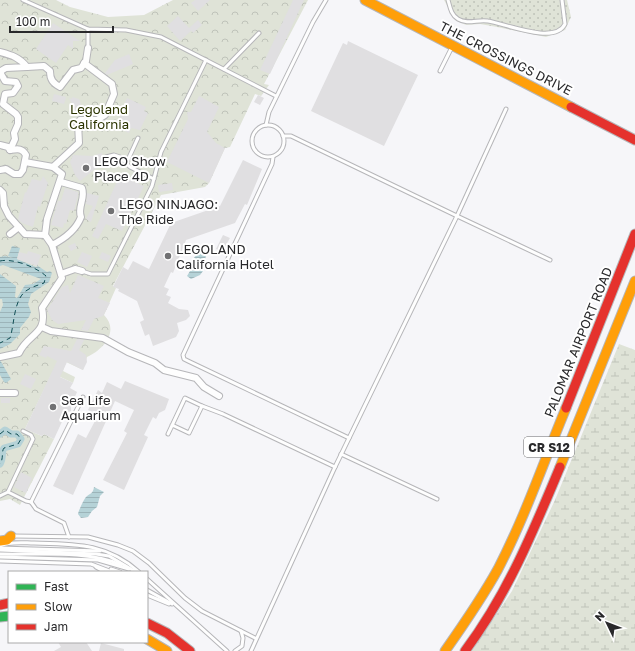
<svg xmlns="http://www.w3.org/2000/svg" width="635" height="651" font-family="'Golos Text',sans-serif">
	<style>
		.grass { fill: url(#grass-dots) }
		.wetland { fill: url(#wetland-marsh) }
		.park { fill: url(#park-crowns) }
		.water { fill: url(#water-rules) }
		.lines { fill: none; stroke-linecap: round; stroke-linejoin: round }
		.canal { stroke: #b5d2d7; stroke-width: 7 }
		.ferry { stroke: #104e55; stroke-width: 1; stroke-dasharray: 5 4; stroke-linecap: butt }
		.building { fill: #e0dfe1 }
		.lane-casing { stroke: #b6b6b9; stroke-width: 5 }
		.street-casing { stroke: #b6b6b9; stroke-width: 8 }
		.fast-casing { stroke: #b6b6b9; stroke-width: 11 }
		.slow-casing { stroke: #b6b6b9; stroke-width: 11 }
		.jam-casing { stroke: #b6b6b9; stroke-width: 11 }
		.lane { stroke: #fefefe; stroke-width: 3 }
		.street { stroke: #fefefe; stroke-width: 6 }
		.fast { stroke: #30b455; stroke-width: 9 }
		.slow { stroke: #ff9f0a; stroke-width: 9 }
		.jam { stroke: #e5322d; stroke-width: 9 }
		.poi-dot { fill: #717173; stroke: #fff; stroke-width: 1.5 }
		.labels { text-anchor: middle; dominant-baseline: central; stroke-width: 4; stroke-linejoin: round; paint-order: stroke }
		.shield { fill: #fff; stroke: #69696b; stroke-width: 1 }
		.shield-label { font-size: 12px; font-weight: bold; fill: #29292b }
		.street-label { font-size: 13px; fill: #29292b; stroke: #fff }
		.park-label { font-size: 13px; fill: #2b3400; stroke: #fff }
		.poi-label { font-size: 13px; fill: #29292b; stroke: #fff; text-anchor: start }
	</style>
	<defs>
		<pattern id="grass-dots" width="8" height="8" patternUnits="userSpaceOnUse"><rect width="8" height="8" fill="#dfe3d7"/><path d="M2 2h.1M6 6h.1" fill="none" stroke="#bfc3b9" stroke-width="1.8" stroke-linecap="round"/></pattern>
		<pattern id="wetland-marsh" width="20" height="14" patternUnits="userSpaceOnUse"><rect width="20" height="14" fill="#dfe3d7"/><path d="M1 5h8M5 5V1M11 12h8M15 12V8" fill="none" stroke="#bfc3b9"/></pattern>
		<pattern id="park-crowns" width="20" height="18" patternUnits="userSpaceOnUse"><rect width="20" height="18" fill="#dfe3d7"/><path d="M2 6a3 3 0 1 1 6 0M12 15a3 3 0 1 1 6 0" fill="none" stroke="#bfc3b9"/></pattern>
		<pattern id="water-rules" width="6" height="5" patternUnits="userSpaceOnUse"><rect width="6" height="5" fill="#b5d2d7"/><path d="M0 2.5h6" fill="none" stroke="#9cb4b9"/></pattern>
	</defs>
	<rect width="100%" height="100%" fill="#f6f6f9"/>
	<polygon class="grass" points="444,0 567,0 571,17 565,30 546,37 497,27 480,24 466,25 455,20"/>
	<polygon class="wetland" points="619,344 635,350 635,651 472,651 512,591 555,500"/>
	<path class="park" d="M0,0H56L70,7L108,17L144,15L173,0H308L264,84L269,85L261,96L255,94L230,147L225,148L209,183L205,187L161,195L113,286L116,288L104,315C120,331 103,350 87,357L83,370L66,362L63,371L75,377L73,383L52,373L25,429L42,436L44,434L54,439L20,505L10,499L0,501Z"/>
	<g class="water">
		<polygon points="12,246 20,248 17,259 36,267 38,266 47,272 50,271 52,273 49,282 31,294 28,304 31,312 29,317 20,328 20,334 10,344 0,349 0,312 3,305 2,299 0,299 0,274 16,286 15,297 17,298 25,285 33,284 41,279 3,265 0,266 0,257 5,256 13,258 8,256"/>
		<polygon points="200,251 203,251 206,255 205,261 201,264 203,271 200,275 191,279 187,276 193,266 193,259"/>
		<polygon points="0,360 11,379 6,383 4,382 0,375"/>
		<path d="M94,487L104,492L100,496L97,507L92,511L88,517L81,518L78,514C78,512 84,499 86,497C90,493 93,494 94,487Z"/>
	</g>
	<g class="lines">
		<path class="canal" d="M0,434L5,430L11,434H17L21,439L18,444L4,448C1,452 4,458 0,464"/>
		<g class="ferry">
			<path d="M0,261C13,258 36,267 46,276L44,283C39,285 34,286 29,289C13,297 15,323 10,338L0,343"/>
			<path d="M0,434L5,430L11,434H17L21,439L18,444L4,448C1,452 4,458 0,464"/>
		</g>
	</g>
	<g class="building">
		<polygon points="195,0 210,0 198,11 191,3"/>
		<polygon points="293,0 304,0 270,74 260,70"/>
		<polygon points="178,16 189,28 198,20 202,25 193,33 190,29 191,31 180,41 167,26"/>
		<polygon points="53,23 80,41 73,41 73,49 68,45 56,63 36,49"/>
		<polygon points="348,41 418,75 384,146 311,111 343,43 347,45"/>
		<polygon points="129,54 133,64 107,75 105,73 115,60"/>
		<polygon points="54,94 66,97 64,104 52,101"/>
		<polygon points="258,95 264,98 260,105 254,102"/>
		<polygon points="199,96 219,107 207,132 216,143 225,148 209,183 167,162 188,119 187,112 191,112"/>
		<polygon points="72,97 79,99 81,104 80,105 82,109 76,113 69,98 72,99"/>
		<polygon points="127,98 146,107 144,111 148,113 140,130 131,128 129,133 116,127"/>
		<polygon points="102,153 106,166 95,169 80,181 75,175 70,162 73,155 92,156"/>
		<polygon points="243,160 262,169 247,205 245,204 235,223 186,240 173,273 171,272 164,287 169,289 166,295 171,297 168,303 179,309 188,310 190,316 186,320 177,323 179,331 176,337 153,346 149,334 145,336 140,322 144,320 137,301 118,291 119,289 113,287 123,267 128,270 133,261 149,269 171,223 220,206"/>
		<polygon points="120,175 144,186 122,231 106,224 98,239 92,236"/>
		<polygon points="43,176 48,183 40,207 38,206 33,227 22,223 18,219 25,192 26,193 32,179 41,181"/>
		<polygon points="172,183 173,190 159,192 158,185"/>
		<polygon points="65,188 78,192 78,195 74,211 70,210 66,224 64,223 63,228 51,225 58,201 61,201"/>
		<polygon points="87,193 99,196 91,222 86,219 93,206 86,204"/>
		<polygon points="223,235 230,238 222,252 216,249"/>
		<polygon points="75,243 77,248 71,251 68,246"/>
		<polygon points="28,251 41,255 37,266 17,259 19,252 27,254"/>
		<polygon points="82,252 92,256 87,267 77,262"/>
		<polygon points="102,252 111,256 108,262 99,258"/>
		<polygon points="78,275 104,286 98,298 110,303 103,316 94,319 88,331 81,330 86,320 58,324 52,320 47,310 62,287 68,285 70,293"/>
		<polygon points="77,339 84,340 79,350 86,355 87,362 83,370 67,362 60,377 73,383 70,388 77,392 71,406 71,411 66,413 54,439 44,434 42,436 25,429 57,361 47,356 46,358 39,355 44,346 71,351"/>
		<polygon points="25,374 36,379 31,389 20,384"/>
		<polygon points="125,381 169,399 165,410 159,413 156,419 153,417 144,435 148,437 124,490 103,480 127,433 124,431 134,410 115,401 73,495 53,486 78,434 86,438 95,421 90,418 93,412 88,410 98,390 102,393 107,382 121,389"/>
		<rect x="1" y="398" width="9" height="5"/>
		<polygon points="21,472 32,478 26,493 14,487"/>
		<polygon points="58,642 86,642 92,651 54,651 61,647"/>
		<polygon points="101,643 124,649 124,651 99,651"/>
	</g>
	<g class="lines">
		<defs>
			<g id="lane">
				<polyline points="23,0 88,29 126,30 161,37 276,96"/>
				<path d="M448,0C450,7 451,15 458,19C468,25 478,19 488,21C506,24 555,45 565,24L562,0"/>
				<polyline points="88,29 88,48"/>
				<polyline points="224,69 259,33"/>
				<polyline points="440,71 452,47"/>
				<polyline points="506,109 457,216 550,260"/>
				<polyline points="266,125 269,112 313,22 326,0"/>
				<circle cx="268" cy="141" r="16"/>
				<polyline points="106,157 114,155 120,157 130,167 154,179"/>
				<polyline points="273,157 272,164 183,355 184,359 188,361 349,438"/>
				<polyline points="126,164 138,138"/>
				<polyline points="82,271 91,274 108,274 152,186 161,152 206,60"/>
				<polyline points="202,406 223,414 335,467"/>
				<polyline points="168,434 185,398 202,406 189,433 172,425"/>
				<polyline points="341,454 437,499"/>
				<polyline points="8,492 26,501 31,502"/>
				<polyline points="0,496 8,492 33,439 31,435 23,431"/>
				<polyline points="31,502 83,397"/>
				<polyline points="31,502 36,509 64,523 69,537"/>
				<polyline points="13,536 88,537 118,545 133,551 149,563 185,598 202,611 255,638"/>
				<path d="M0,546C9,541 24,543 34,543C75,544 107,543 139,572"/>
				<polyline points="0,548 100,551"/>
				<polyline points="0,550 96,554 109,556 136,572"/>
				<path d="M0,554C35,555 90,550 121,565"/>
				<polyline points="0,557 98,560 129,569"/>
				<polyline points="0,561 91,564 112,572"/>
				<polyline points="96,567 105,572"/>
				<polyline points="111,569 120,572"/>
				<polyline points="147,579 227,651"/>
				<polyline points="147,590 172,604"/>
				<polyline points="147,595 169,604"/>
				<polyline points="235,651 242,646 243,638 241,631"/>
				<polyline points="251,651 335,467 457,216 291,136 283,136"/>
			</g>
			<g id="street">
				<path d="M0,52C11,55 19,57 27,67L6,68L1,71V74L5,81L16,82L18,86L13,93L5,94L3,104L16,114L18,117V124L14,133L15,139L10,150"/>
				<path d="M27,67L44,66L50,71C50,80 53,83 60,87L73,70L81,68L86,61L88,48"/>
				<path d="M0,145L8,147L10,150C18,149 22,148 26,155L23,170L20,174H14L6,169L0,170"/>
				<polyline points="53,167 79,143 78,123 80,120 97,120 105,115 114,94 112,84 84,63"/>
				<polyline points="0,190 3,193 4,206 9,216 25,234 45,235"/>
				<polyline points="10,234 19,227"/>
				<path d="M52,245C64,239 76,230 81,217C77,207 86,198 82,188L61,182"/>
				<polyline points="61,274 75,269 82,271"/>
				<polyline points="42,327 51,331 103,338 128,352 155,363 164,370 196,378 204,387 219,396"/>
				<path d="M0,357L19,353C28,333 48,335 42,308L62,278L52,245L45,235L47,219L62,174L53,167L25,162"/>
				<polyline points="0,393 15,393"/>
			</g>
			<polyline id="fast" points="0,617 9,616"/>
			<g id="slow">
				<polyline points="365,0 571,107"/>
				<polyline points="560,467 635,281"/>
				<polyline points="0,541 7,540 11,536"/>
				<polyline points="147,639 167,651"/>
				<path d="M445,651C464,624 482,598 498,569C525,517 544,461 566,408"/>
			</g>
			<g id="jam">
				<polyline points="571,107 635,140"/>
				<polyline points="566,408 635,234"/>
				<polyline points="0,605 9,603"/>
				<polyline points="147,623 167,633 190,651"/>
				<path d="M465,651C507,595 533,532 560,467"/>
			</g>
		</defs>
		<use href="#lane" class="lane-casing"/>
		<use href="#street" class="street-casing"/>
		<use href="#fast" class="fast-casing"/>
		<use href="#slow" class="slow-casing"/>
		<use href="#jam" class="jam-casing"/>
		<use href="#lane" class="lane"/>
		<use href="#street" class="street"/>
		<use href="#fast" class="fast"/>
		<use href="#slow" class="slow"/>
		<use href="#jam" class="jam"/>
	</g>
	<g class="poi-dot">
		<circle cx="86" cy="168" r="4"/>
		<circle cx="111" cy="211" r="4"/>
		<circle cx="168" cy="256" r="4"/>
		<circle cx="53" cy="407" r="4"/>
	</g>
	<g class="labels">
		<rect class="shield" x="524" y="437" width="50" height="20" rx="3"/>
		<g class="shield-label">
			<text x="549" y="447">CR S12</text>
		</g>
		<g class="street-label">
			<text transform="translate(506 58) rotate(27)">THE CROSSINGS DRIVE</text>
			<text transform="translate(578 342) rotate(-68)">PALOMAR AIRPORT ROAD</text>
		</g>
		<g class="park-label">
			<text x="99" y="109">Legoland<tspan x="99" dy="15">California</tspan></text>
		</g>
		<g class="poi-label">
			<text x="94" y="161">LEGO Show<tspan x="94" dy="15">Place 4D</tspan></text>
			<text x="119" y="204">LEGO NINJAGO:<tspan x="119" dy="15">The Ride</tspan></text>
			<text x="176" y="249">LEGOLAND<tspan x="176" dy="15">California Hotel</tspan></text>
			<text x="61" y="400">Sea Life<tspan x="61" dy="15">Aquarium</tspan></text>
		</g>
	</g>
	<rect x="8" y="571" width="140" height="72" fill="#ffffff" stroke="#a9a9aa"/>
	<rect x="16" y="584" width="20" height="6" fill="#30b455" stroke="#a9a9aa"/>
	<text x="44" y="591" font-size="12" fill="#29292b">Fast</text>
	<rect x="16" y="604" width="20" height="6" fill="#ff9f0a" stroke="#a9a9aa"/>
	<text x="44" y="611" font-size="12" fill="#29292b">Slow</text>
	<rect x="16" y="624" width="20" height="6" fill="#e5322d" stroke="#a9a9aa"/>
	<text x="44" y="631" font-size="12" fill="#29292b">Jam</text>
	<g transform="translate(607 623) rotate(313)" stroke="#ffffff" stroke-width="3" paint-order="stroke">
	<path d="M0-3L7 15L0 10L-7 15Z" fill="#29292b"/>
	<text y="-6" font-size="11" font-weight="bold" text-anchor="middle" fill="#29292b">N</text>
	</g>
	<path d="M10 26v6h103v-6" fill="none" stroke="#29292b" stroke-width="2"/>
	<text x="16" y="26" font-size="12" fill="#29292b" stroke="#ffffff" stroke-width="3" paint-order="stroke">100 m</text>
</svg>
